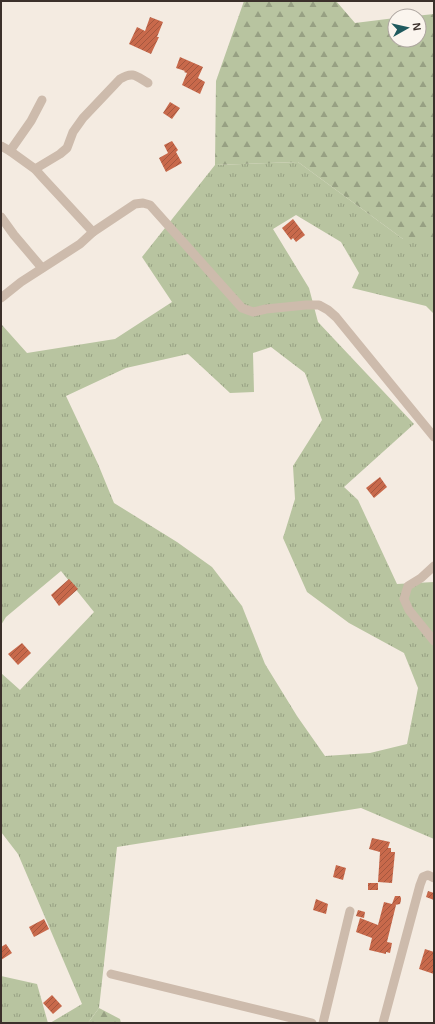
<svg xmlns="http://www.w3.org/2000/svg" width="435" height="1024" font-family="Helvetica,sans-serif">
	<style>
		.grass { fill: url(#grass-tufts); fill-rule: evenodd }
		.forest { fill: url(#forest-firs) }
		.building { fill: url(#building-hatch) }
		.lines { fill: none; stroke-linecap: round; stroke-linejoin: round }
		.street { stroke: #cdbbac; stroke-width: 9 }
	</style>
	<defs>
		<pattern id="grass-tufts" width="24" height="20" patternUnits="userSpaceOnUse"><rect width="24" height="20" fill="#b8c4a0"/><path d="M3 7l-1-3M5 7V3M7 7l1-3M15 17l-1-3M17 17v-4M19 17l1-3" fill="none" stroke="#97a083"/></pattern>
		<pattern id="forest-firs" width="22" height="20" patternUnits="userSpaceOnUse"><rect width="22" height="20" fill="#b8c4a0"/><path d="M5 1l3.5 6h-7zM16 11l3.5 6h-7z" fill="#97a083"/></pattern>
		<pattern id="building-hatch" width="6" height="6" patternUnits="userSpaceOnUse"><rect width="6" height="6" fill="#c8694b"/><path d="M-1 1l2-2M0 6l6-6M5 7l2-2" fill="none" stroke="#a4573f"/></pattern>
	</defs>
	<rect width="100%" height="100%" fill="#f4ebe1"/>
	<g class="grass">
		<path d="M298,162L403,239H434V314L426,306L352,288L359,273L341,242L296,215L273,229L309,288L318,322L414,424L344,487L358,500L397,584L434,582V839L361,808L117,847L99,1008L88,1023H50L82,1004L18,854L1,832V673L20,690L94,612L61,571L6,617L1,625V326L2,325L27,353L115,339L172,302L142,257L215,165ZM271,347L305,373L322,420L293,466L295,499L283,538L307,592L349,623L404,653L418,688L407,744L370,753L325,756L297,716L265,664L242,606L212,567L177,542L114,503L98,464L66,396L126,368L188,354L230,393L254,392L253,353Z"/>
		<polygon points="1,976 37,984 48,1023 1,1023"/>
	</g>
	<g class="forest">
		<polygon points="244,1 336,1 355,23 395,18 395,40 419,40 419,16 415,16 434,14 434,239 403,239 298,162 215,165 216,81"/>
		<polygon points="99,1008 120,1019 121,1023 88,1023"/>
	</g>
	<g class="building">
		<polygon points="150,17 163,22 157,37 159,37 151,54 129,44 137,27 145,31"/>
		<polygon points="180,57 203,67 198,78 205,82 200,94 182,85 187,73 184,72 185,71 176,68"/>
		<polygon points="170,102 180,108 172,119 163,113"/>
		<polygon points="172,141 178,150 176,152 182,163 166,172 159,158 168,153 164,145"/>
		<polygon points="293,219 305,235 296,242 293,238 291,240 282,228"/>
		<polygon points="380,477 387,487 374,498 366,488"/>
		<polygon points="69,579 78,589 59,606 51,595"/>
		<polygon points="22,643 31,653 18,665 8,654"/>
		<polygon points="372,838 390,842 388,848 391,848 391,852 395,852 392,883 378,882 380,852 369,849"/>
		<polygon points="336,865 346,868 343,880 333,877"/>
		<rect x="368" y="883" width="10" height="7"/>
		<polygon points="428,891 434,893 434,900 426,897"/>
		<polygon points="395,896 400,896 401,898 401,900 400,904 395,905 396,905 387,942 392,943 390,953 386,952 386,954 369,950 372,938 356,932 360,918 378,925 384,902 392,904"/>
		<polygon points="316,899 328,904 326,914 313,910"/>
		<polygon points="358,910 365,912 364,918 356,916"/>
		<polygon points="44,919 49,929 34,937 29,927"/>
		<polygon points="6,944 12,953 1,960 1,947"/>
		<polygon points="425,949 434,952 434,974 419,969"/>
		<polygon points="52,995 62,1006 53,1014 43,1003"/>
	</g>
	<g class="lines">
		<g class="street">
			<polyline points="1,146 10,151 35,169 43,178 93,232"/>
			<polyline points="10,151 31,121 42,100"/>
			<path d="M35,169L60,154L67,148L73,132L83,118L120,79C133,71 136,76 148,83"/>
			<polyline points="1,217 14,235 42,268"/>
			<polyline points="1,298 21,282 80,244 93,232 135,204 143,203 150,205 242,308 253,312 266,309 306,305 319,305 328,310 336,317 434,437"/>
			<polyline points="434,566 421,578 408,586 404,599 409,610 434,641"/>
			<polyline points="111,974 312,1023"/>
			<polyline points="323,1023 350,911"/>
			<polyline points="383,1023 420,885 423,877 428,875 434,878"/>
		</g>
	</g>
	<rect width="435" height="1024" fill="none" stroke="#3b302b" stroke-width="4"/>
	<g transform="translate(407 28) rotate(82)"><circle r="19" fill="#fbf5ee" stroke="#aea6a0"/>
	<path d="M0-3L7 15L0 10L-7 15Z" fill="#1f5a5e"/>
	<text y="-6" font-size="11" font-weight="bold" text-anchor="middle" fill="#3b302b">N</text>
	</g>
</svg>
